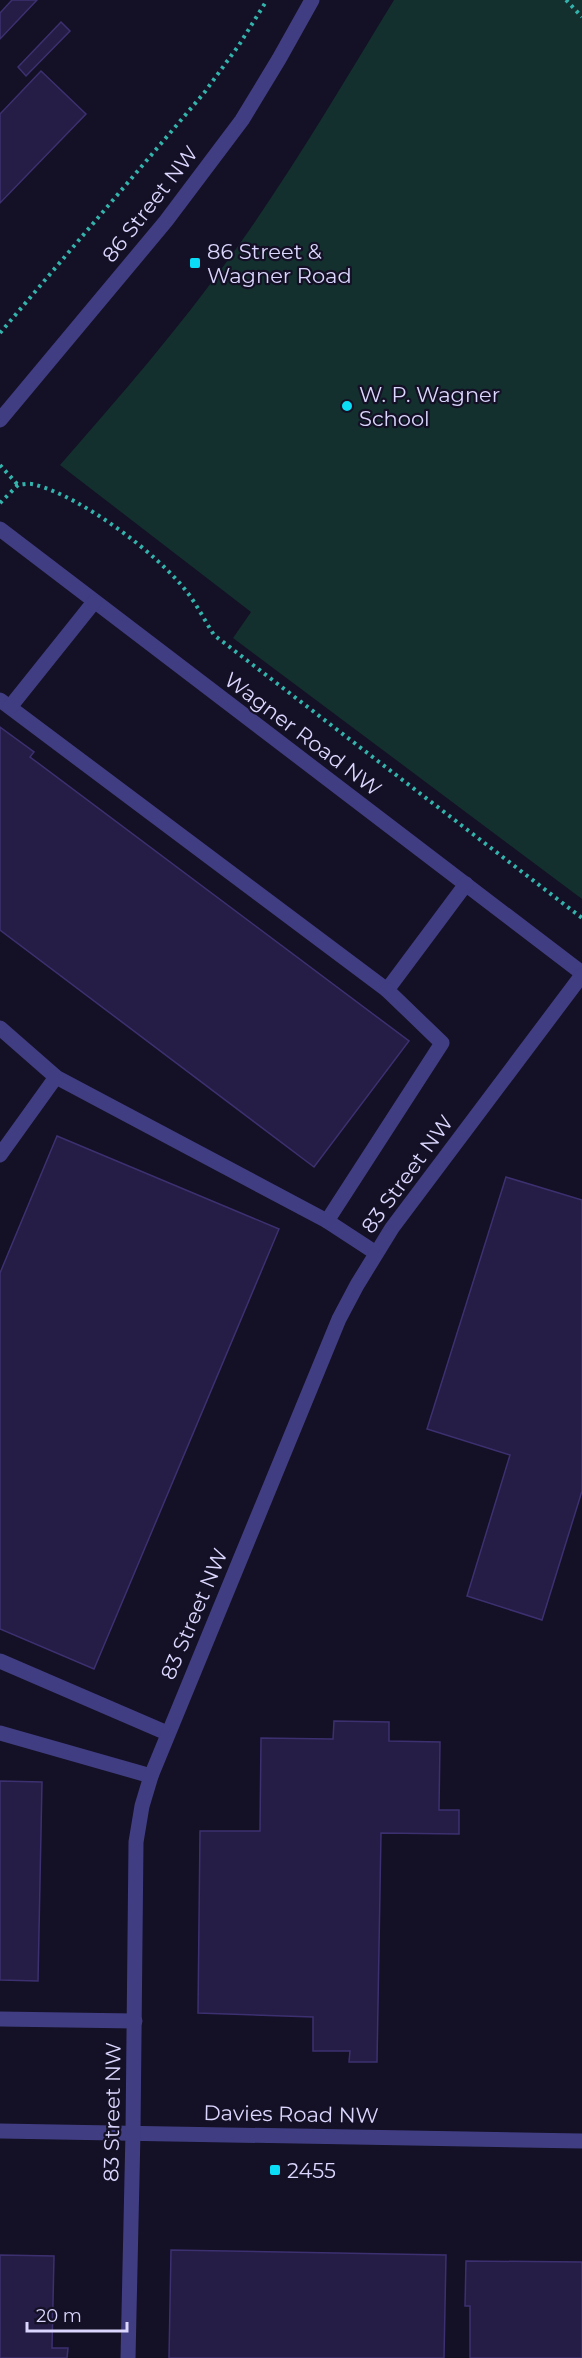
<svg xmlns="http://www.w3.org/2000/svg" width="582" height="2358" font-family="Montserrat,sans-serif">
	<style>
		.green { fill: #132f2e }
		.building { fill: #251d45; stroke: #3d3070; stroke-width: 1.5 }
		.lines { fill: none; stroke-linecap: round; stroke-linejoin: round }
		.path { stroke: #34b3ac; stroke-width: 4; stroke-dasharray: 3 4.5; stroke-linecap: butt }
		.minor { stroke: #403d82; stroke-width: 15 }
		.poi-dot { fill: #0addf5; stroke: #141025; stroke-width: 2 }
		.labels { text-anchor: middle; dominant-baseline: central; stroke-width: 4.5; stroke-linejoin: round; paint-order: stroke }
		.street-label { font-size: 21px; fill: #dad6fd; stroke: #141025 }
		.poi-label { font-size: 21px; fill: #dad6fd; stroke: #141025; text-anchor: start }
	</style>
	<rect width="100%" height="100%" fill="#141025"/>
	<path class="green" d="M394,0H582V899L233,638L251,612L60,465C124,392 187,319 243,239C297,162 345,80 394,0Z"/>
	<g class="building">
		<polygon points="12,0 37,0 0,39 0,13"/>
		<polygon points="61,22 70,31 26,76 18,67"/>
		<polygon points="41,71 86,114 0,203 0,114"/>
		<polygon points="0,727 34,752 30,757 409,1041 314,1167 0,930"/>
		<polygon points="57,1136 279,1229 94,1669 0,1629 0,1273"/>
		<polygon points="506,1177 582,1200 582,1491 542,1620 467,1596 510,1455 427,1429"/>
		<polygon points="334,1721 389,1722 389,1741 440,1742 439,1810 459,1810 459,1834 381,1833 377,2062 349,2062 350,2051 313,2051 313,2017 198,2013 200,1831 260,1831 261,1738 333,1739"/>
		<polygon points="0,1781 42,1782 38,1981 0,1980"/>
		<polygon points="171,2250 446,2255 444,2358 169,2358"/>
		<polygon points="0,2255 54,2256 52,2348 68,2348 67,2358 0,2358"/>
		<polygon points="466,2261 582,2262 582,2358 470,2358 470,2306 465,2306"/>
	</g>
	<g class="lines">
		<g class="path">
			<polyline points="566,0 582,17"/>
			<polyline points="0,333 204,93 239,45 267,0"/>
			<polyline points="0,465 18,485"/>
			<path d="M0,503L18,485C24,484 31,483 36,485C83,498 157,553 187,592C197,605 205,621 214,635L582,918"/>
		</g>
		<g class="minor">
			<polyline points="0,420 166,221 242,120 279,59 312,0"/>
			<polyline points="0,529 582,973"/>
			<polyline points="0,700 387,990 466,884"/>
			<polyline points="10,707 94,602"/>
			<polyline points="0,1028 56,1077 327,1221 376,1253"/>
			<polyline points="0,1155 56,1077"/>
			<polyline points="327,1221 442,1043 387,990"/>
			<polyline points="0,1661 167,1733"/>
			<polyline points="0,1733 151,1776"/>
			<polyline points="0,2019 135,2021"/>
			<polyline points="0,2131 582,2141"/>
			<polyline points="128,2358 133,2132 136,1842 142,1806 151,1776 339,1319 357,1285 392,1228 582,975"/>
		</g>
	</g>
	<g class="poi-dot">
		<rect x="189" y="257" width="12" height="12" rx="3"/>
		<circle cx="347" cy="406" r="6"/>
		<rect x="269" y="2164" width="12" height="12" rx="3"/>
	</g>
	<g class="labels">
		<g class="street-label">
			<text transform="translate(150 204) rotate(-52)">86 Street NW</text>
			<text transform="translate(303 734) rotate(37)">Wagner Road NW</text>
			<text transform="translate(407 1174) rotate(-54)">83 Street NW</text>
			<text transform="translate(194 1614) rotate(-67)">83 Street NW</text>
			<text transform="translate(112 2112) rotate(-89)">83 Street NW</text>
			<text transform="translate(291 2114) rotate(1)">Davies Road NW</text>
		</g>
		<g class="poi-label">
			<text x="207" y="251">86 Street &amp;<tspan x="207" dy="24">Wagner Road</tspan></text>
			<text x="359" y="394">W. P. Wagner<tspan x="359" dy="24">School</tspan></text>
			<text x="287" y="2170">2455</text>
		</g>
	</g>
	<path d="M27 2322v9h100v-9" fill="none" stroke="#dad6fd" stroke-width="3"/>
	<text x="36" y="2322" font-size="18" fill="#dad6fd" stroke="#141025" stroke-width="4.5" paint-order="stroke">20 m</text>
</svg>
